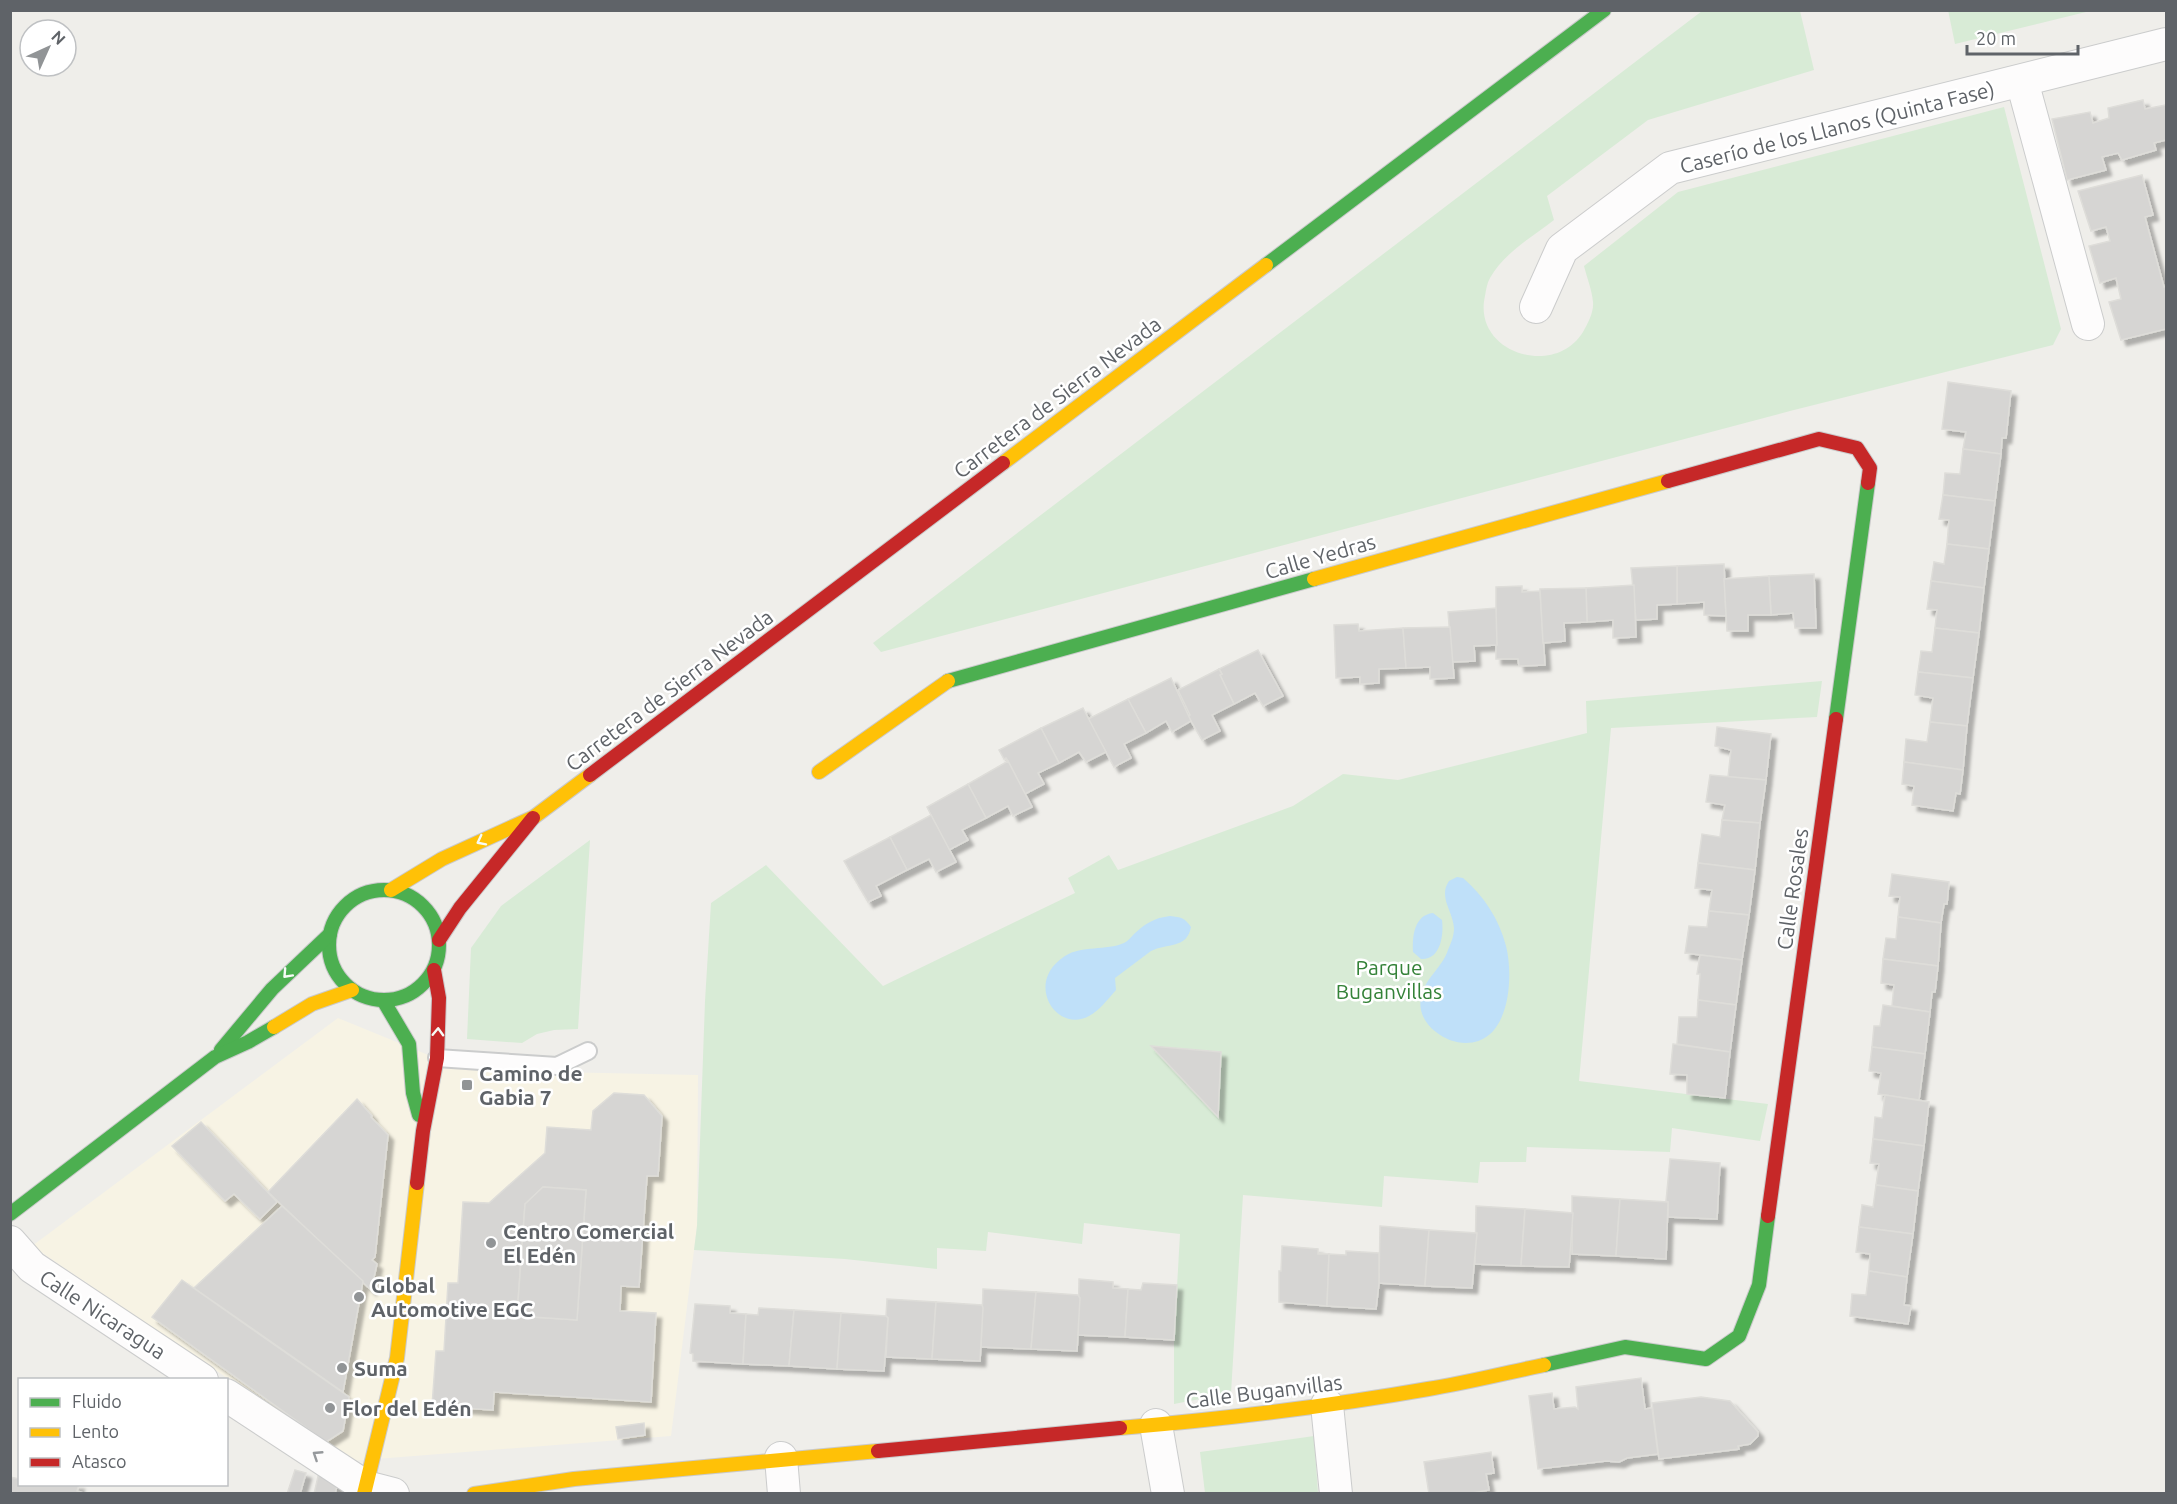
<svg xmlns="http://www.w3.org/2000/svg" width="2177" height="1504" font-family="Ubuntu,sans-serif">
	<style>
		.commercial { fill: #f7f3e4 }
		.green { fill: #d8ebd6 }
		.water { fill: #bfe0f9 }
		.building { fill: #d6d5d3; stroke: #deddd9; stroke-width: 1.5; fill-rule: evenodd; filter: url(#shadow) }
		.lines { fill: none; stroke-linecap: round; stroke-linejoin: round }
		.lane-casing { stroke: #cbcccc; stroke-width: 20 }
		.street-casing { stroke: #cbcccc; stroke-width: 34 }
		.fast-casing { stroke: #cacacb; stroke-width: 16 }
		.slow-casing { stroke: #cacacb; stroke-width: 16 }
		.jam-casing { stroke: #cacacb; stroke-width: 16 }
		.lane { stroke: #fdfcfc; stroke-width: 16 }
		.street { stroke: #fdfcfc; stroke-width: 32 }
		.fast { stroke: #4caf50; stroke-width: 14 }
		.slow { stroke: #ffc107; stroke-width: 14 }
		.jam { stroke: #c62828; stroke-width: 14 }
		.oneway { stroke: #f6fbf6 }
		.oneway2 { stroke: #96999c }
		.poi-dot { fill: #919496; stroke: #fff; stroke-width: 2 }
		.labels { text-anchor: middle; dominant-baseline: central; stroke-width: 5; stroke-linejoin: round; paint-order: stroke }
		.street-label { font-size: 21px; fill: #5f6368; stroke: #fff }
		.park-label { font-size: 21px; fill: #348238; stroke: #fff }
		.poi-label { font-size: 21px; font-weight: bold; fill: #5f6368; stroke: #fff; text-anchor: start }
	</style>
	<defs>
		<filter id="shadow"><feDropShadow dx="5.5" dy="5.5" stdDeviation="1.5" flood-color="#0004"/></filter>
	</defs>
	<rect width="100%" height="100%" fill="#efeeea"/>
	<polygon class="commercial" points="338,1018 465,1070 698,1075 697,1226 671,1436 350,1461 32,1246"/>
	<g class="green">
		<polygon points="1948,10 2090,10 2090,11 1955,44"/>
		<path d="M1702,11H1800L1814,70L1648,120L1547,196L1554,220C1532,237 1504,253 1490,278C1487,283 1486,290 1485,296C1472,352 1554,379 1583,332C1588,323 1594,312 1593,302C1592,290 1587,278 1584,266L1678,192L2004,107L2061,329L2053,345L1790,411L881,652L873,643Z"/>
		<polygon points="1822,681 1817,717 1611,728 1579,1081 1768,1104 1760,1141 1672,1128 1670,1152 1527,1147 1526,1162 1480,1162 1478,1183 1384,1176 1382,1207 1243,1195 1231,1393 1174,1404 1174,1340 1180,1234 1084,1223 1082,1244 988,1232 986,1251 937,1248 937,1269 845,1259 694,1250 697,1226 705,1001 711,903 766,865 883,986 1075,893 1068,878 1109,855 1118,870 1293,806 1343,774 1398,780 1587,733 1586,701"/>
		<polygon points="590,840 578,1029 554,1030 537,1034 522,1043 467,1039 471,948 501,906"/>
		<polygon points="1314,1436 1318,1493 1205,1493 1200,1452"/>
	</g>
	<g class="water">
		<path d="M1457,877L1463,878C1484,896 1499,919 1506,946C1514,977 1510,1043 1466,1043C1455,1043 1445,1039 1436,1032C1425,1024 1418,1011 1421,997C1425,978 1442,968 1448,950C1451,943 1454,936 1454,928C1453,911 1438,897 1449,881Z"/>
		<path d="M1433,913L1442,920C1444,936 1440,960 1421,959L1413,952C1412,937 1414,915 1433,913Z"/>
		<path d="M1170,916C1181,917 1185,918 1191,927C1187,949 1167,943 1151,951L1115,978L1116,990C1108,999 1099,1011 1089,1016C1057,1034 1023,983 1065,956C1082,945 1106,951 1124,943C1128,941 1131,937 1134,934C1146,923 1154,918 1170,916Z"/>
	</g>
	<g class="building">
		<polygon points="2143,100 2145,109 2166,105 2166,140 2154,143 2156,150 2122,160 2118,153 2102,157 2106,170 2067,180 2052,119 2090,112 2093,123 2109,118 2108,108"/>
		<polygon points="2142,175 2153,215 2145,217 2164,287 2166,286 2166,329 2121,340 2109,302 2121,299 2116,278 2100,283 2089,246 2110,241 2106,227 2091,231 2078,191"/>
		<polygon points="1948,382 2011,391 2006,438 2002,438 2001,454 1963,449 1966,432 1942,429"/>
		<polygon points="1963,449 2001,454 1995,501 1943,495 1945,473 1960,474"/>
		<polygon points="1943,495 1995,501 1989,549 1947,544 1949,520 1939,519"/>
		<polygon points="1947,544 1989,549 1984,588 1931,581 1934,562 1944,564"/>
		<polygon points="1724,564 1726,616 1704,615 1704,602 1677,604 1677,566"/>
		<polygon points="1677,566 1677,604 1657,605 1657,619 1636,620 1631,568"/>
		<polygon points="1814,574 1816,628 1795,628 1793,613 1771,615 1769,576"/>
		<polygon points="1769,576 1771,615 1748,615 1748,631 1727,631 1724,579"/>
		<polygon points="1931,581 1984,588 1979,633 1935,628 1937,610 1927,609"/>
		<polygon points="1634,585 1636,637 1613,638 1613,620 1587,622 1586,588"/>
		<polygon points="1522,586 1522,592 1540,591 1545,665 1519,666 1518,659 1496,659 1496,587"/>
		<polygon points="1586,588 1587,622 1564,623 1565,641 1543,643 1540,589"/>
		<polygon points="1496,608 1497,645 1474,646 1475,661 1452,662 1448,612"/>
		<polygon points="1358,624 1359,631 1403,628 1406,668 1379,669 1379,683 1360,684 1360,677 1336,678 1334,625"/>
		<polygon points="1450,627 1454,678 1430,679 1430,667 1406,668 1403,628"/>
		<polygon points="1935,628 1979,633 1973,678 1918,672 1921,651 1932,652"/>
		<polygon points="1258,650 1283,696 1263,706 1255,693 1234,704 1220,675 1222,674 1219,669"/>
		<polygon points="1219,669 1222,674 1220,675 1234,704 1212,715 1220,731 1202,740 1188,716 1190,715 1178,690"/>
		<polygon points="1918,672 1973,678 1967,726 1930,722 1933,698 1915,695"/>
		<polygon points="1171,678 1191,721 1172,732 1166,721 1146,733 1128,699"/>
		<polygon points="1128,699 1146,733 1124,744 1131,758 1114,767 1088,719"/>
		<polygon points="1083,708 1106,752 1086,762 1079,752 1059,763 1041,728"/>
		<polygon points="1930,722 1967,726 1963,770 1904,762 1906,739 1927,742"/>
		<polygon points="1717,727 1771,734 1766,780 1728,777 1731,750 1715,746"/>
		<polygon points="1041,728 1059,763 1038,773 1044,784 1025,794 1008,761 1006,758 1004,759 999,750"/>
		<polygon points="1008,761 1032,807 1013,816 1008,806 986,818 968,784"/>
		<polygon points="1904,762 1963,770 1960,794 1956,793 1953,811 1912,805 1914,786 1902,784"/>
		<polygon points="1710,775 1766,780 1760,823 1722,820 1725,805 1706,802"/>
		<polygon points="968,784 986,818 962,830 968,840 949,850 927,807"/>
		<polygon points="931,815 956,862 936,872 929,859 907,870 890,837"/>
		<polygon points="1722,820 1760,823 1755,870 1698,863 1702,834 1720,837"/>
		<polygon points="890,837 907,870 876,886 881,896 868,902 844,861"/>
		<polygon points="1698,863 1755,870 1749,915 1709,911 1712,890 1695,888"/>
		<polygon points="1892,874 1949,882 1947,904 1944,904 1941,923 1898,917 1900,897 1889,896"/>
		<polygon points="1709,911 1749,915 1742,960 1685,953 1689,926 1707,927"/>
		<polygon points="1898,917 1941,923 1938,966 1883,959 1886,938 1896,939"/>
		<polygon points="1700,955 1742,960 1736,1005 1698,1000 1700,974 1697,974"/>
		<polygon points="1883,959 1938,966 1935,992 1932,992 1930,1012 1892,1006 1894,985 1881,983"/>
		<polygon points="1698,1000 1736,1005 1730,1052 1677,1044 1679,1017 1697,1017"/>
		<polygon points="1883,1005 1930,1012 1925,1054 1872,1047 1874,1026 1880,1026"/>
		<polygon points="1673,1044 1730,1052 1725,1098 1687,1094 1687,1075 1670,1074"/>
		<polygon points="1151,1046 1221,1052 1218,1117"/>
		<polygon points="1872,1047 1925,1054 1919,1100 1878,1094 1881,1073 1869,1071"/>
		<path d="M614,1093L644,1095L662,1116L658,1176H647L639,1287L621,1286L620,1311L656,1313L651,1402L494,1392L493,1410L432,1406L436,1351H444L448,1283H458L463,1202L489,1203L545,1153L547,1127L591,1130L593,1111ZM543,1187L586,1190L577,1320L517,1316L525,1204Z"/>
		<polygon points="1885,1095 1929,1102 1924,1146 1873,1139 1875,1117 1882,1118"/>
		<polygon points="357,1099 372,1116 371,1117 388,1135 375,1257 372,1260 377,1264 371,1290 268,1192"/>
		<polygon points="201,1122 277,1202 260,1219 234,1194 225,1201 172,1146"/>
		<polygon points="1873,1139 1924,1146 1918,1191 1876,1185 1879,1164 1870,1163"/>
		<polygon points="1670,1159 1720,1163 1717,1219 1668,1217 1668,1202 1666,1201"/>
		<polygon points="1876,1185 1918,1191 1913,1234 1859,1227 1862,1205 1873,1207"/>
		<polygon points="543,1187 586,1190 577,1320 517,1316 525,1204"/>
		<polygon points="1572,1196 1620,1199 1616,1256 1572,1254"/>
		<polygon points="1620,1199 1668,1202 1666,1259 1616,1256"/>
		<polygon points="282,1206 363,1281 343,1392 194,1288"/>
		<polygon points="1476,1206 1525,1209 1521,1266 1475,1264"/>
		<polygon points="1525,1209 1573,1213 1569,1267 1521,1266"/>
		<polygon points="1380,1226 1429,1230 1425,1286 1379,1283"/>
		<polygon points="1859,1227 1913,1234 1907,1277 1869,1271 1870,1254 1856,1252"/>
		<polygon points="1429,1230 1477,1233 1472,1288 1425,1286"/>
		<polygon points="1282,1246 1318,1249 1318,1254 1329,1254 1327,1306 1279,1302 1279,1271 1281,1271"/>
		<polygon points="1346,1251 1379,1253 1379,1283 1376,1309 1327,1306 1329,1254 1346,1255"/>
		<polygon points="1869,1271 1907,1277 1904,1305 1911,1306 1908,1324 1850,1316 1852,1294 1866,1295"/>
		<polygon points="1079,1279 1113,1282 1113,1288 1128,1289 1125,1337 1078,1335"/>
		<polygon points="182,1280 349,1397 343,1431 326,1442 152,1317"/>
		<polygon points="1143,1283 1177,1285 1174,1340 1125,1337 1128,1289 1141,1290"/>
		<polygon points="983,1289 1036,1292 1031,1349 981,1347"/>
		<polygon points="1036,1292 1078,1295 1080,1298 1077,1351 1031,1349"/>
		<polygon points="887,1299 936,1302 932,1359 886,1357 888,1318 886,1316"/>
		<polygon points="936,1302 982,1305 983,1308 980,1361 932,1359"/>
		<polygon points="695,1304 730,1306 730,1313 746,1314 743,1364 693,1361 693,1354 690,1353"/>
		<polygon points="759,1308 794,1310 789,1366 743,1364 746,1314 758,1315"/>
		<polygon points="794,1310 841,1313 837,1369 789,1366"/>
		<polygon points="841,1313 886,1316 888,1318 884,1371 837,1369"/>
		<polygon points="1641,1378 1645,1409 1652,1408 1658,1454 1627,1458 1619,1462 1606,1461 1538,1469 1529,1396 1552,1393 1554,1409 1575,1407 1578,1409 1576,1387"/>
		<polygon points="1701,1397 1730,1401 1758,1432 1758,1436 1750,1444 1738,1446 1739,1449 1659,1459 1652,1403"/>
		<polygon points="644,1423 645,1435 618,1439 616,1427"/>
		<polygon points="1491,1452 1494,1473 1486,1474 1489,1490 1467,1494 1429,1494 1424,1462"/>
		<polygon points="295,1470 306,1473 300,1494 287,1494"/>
		<polygon points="319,1472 338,1482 335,1494 314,1494"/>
		<polygon points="10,1477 20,1479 20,1484 79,1484 77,1491 86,1494 10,1494"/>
	</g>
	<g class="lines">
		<defs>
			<polyline id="lane" points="437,1058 557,1066 588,1051"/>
			<g id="street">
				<polyline points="2022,81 2088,324"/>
				<polyline points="1536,307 1562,249 1670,168 2166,44"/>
				<polyline points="10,1242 32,1267 202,1380"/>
				<polyline points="226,1395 366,1487 393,1494"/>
				<polyline points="1327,1405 1336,1494"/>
				<polyline points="1156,1425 1168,1494"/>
				<polyline points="781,1458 784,1494"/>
			</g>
			<g id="fast">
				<polyline points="1266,265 1604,10"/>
				<polyline points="948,681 1314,579"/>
				<polyline points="1836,719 1868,483"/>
				<circle cx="384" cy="945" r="55"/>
				<polyline points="383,1000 409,1044 413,1093 419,1115"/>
				<polyline points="221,1050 272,989 330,934"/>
				<polyline points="10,1214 215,1057 248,1042 274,1027"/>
				<polyline points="1544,1365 1625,1347 1706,1359 1739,1336 1759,1285 1768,1216"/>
			</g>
			<g id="slow">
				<polyline points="1003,463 1266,265"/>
				<polyline points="1314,579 1668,481"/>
				<polyline points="819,772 948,681"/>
				<polyline points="391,890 442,859 534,817 590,775"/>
				<polyline points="274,1027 312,1004 352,990"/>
				<path d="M1120,1428C1223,1419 1326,1407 1428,1389C1466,1383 1505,1373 1544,1365"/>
				<polyline points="364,1494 397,1358 417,1183"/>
				<polyline points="474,1494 574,1479 878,1451"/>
			</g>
			<g id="jam">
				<polyline points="1668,481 1819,439 1857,448 1870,468 1868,483"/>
				<polyline points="590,775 1003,463"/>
				<polyline points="439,940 460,908 533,818"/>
				<polyline points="417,1183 423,1131 437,1058 439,998 434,970"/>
				<polyline points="1768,1216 1836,719"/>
				<polyline points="878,1451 1120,1428"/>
			</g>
		</defs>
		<use href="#lane" class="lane-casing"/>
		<use href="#street" class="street-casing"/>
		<use href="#fast" class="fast-casing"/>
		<use href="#slow" class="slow-casing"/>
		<use href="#jam" class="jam-casing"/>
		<use href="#lane" class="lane"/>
		<use href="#street" class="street"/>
		<use href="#fast" class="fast"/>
		<use href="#slow" class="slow"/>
		<use href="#jam" class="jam"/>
	</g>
	<defs><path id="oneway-chevron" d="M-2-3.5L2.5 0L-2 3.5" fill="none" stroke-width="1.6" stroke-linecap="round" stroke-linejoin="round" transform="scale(1.5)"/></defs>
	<g class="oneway">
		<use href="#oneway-chevron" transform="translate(481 841) rotate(153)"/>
		<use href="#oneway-chevron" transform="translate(287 974) rotate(133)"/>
		<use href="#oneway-chevron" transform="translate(438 1032) rotate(-88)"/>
	</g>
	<use class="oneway2" href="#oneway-chevron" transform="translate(317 1455) rotate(-147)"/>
	<g class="poi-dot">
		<rect x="461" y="1079" width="12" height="12" rx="3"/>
		<circle cx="491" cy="1243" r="6"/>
		<circle cx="359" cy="1297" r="6"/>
		<circle cx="342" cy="1368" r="6"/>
		<circle cx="330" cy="1408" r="6"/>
	</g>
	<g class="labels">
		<g class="street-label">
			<text transform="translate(1837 127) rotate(-14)">Caserío de los Llanos (Quinta Fase)</text>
			<text transform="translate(1057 397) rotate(-37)">Carretera de Sierra Nevada</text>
			<text transform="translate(1320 556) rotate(-16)">Calle Yedras</text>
			<text transform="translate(669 690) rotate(-37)">Carretera de Sierra Nevada</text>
			<text transform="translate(1792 889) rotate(-82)">Calle Rosales</text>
			<text transform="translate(103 1314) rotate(33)">Calle Nicaragua</text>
			<text transform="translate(1264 1391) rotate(-7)">Calle Buganvillas</text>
		</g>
		<g class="park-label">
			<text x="1389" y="967">Parque<tspan x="1389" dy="24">Buganvillas</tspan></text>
		</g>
		<g class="poi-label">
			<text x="479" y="1073">Camino de<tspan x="479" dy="24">Gabia 7</tspan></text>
			<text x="503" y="1231">Centro Comercial<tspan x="503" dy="24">El Edén</tspan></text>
			<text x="371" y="1285">Global<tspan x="371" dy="24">Automotive EGC</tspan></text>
			<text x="354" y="1368">Suma</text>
			<text x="342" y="1408">Flor del Edén</text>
		</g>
	</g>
	<rect width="2177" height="1504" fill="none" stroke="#5f6368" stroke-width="24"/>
	<rect x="18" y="1378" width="210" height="108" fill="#ffffff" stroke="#bfc1c3" stroke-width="1.5"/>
	<rect x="30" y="1398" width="30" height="9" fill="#4caf50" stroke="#bfc1c3" stroke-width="1.5"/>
	<text x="72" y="1408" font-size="18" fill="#5f6368">Fluido</text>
	<rect x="30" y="1428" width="30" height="9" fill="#ffc107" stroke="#bfc1c3" stroke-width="1.5"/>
	<text x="72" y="1438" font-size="18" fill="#5f6368">Lento</text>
	<rect x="30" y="1458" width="30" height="9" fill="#c62828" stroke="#bfc1c3" stroke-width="1.5"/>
	<text x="72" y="1468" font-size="18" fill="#5f6368">Atasco</text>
	<g transform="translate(48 48) rotate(45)"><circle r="28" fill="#ffffff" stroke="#bfc1c3" stroke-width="1.5"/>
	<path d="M0-4.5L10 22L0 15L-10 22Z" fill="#919496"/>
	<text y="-9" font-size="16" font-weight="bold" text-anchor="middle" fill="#5f6368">N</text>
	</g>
	<path d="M1967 45v9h111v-9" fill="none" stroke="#5f6368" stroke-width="3"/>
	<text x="1976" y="45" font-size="18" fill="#5f6368" stroke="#ffffff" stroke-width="4.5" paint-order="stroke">20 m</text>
</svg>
